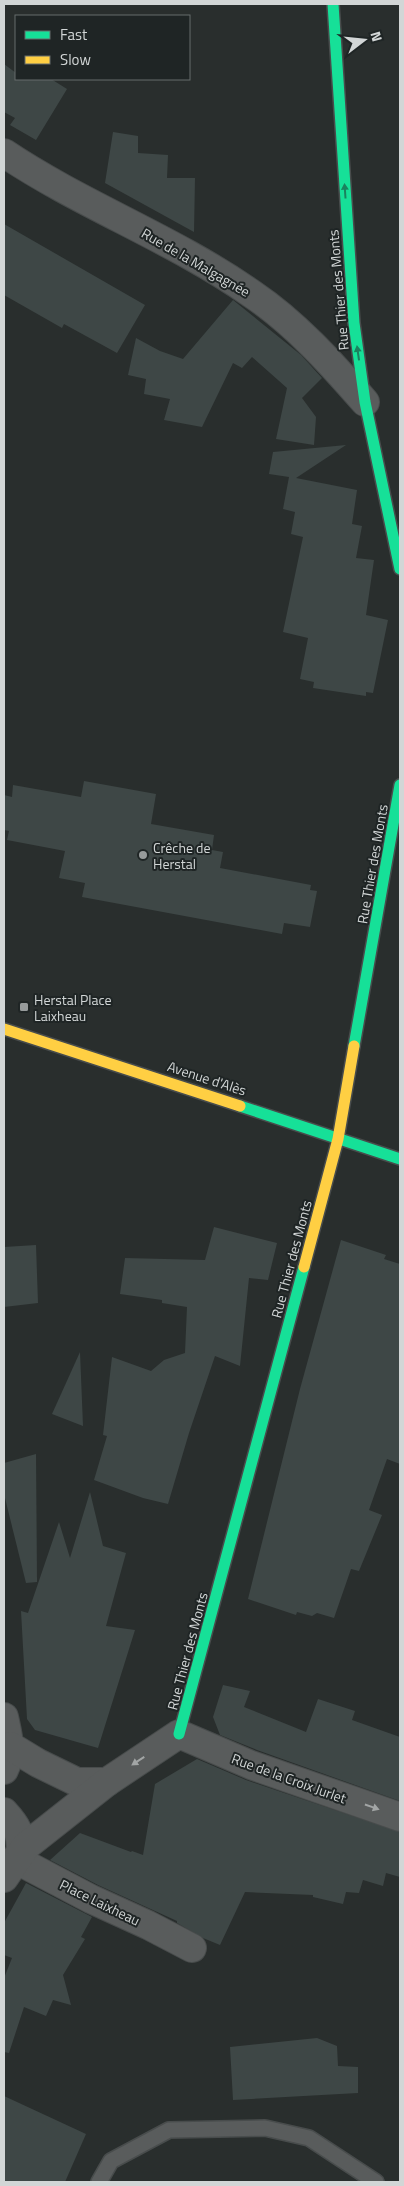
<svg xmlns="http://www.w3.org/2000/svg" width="404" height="2186" font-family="'Titillium Web',sans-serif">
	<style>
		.building { fill: #3e4746 }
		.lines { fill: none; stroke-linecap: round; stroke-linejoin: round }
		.lane-casing { stroke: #484c4c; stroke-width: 18 }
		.street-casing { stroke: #484c4c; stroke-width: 30 }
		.fast-casing { stroke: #484c4c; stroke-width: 14 }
		.slow-casing { stroke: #484c4c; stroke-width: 14 }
		.lane { stroke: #595c5c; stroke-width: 15 }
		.street { stroke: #595c5c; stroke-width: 28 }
		.fast { stroke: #16e098; stroke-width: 11 }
		.slow { stroke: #ffcf43; stroke-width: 11 }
		.oneway { fill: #1a825e }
		.oneway2 { fill: #a2a5a5 }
		.poi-dot { fill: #979b9b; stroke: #1f2525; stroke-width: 2 }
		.labels { text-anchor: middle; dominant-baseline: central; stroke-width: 4; stroke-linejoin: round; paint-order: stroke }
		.street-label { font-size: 14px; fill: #d2d6d6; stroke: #1f2525 }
		.poi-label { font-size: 14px; fill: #d2d6d6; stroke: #1f2525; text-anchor: start }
	</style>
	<rect width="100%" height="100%" fill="#292e2d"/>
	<g class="building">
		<polygon points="4,64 16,73 16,79 51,79 67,89 36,140 10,125 15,118 4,112"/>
		<polygon points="113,132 138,136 138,153 168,155 167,178 195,178 194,232 105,183"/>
		<polygon points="4,224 145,305 117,353 64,324 62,328 4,295"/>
		<polygon points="233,300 301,355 322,378 302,398 316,417 314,445 276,439 287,388 252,357 242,368 233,363 202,427 164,420 170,399 144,394 146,379 128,375 136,338 160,351 183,359"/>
		<polygon points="346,445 296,478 357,490 352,524 362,526 356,558 374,560 366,615 388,620 373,693 366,692 366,696 313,688 314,682 300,679 308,638 283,632 303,537 291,534 295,512 283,509 289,477 269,474 273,452"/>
		<polygon points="84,781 156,794 151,824 214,835 212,850 223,852 220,868 311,885 310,890 317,891 310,927 284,923 282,934 82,897 85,883 59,878 65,851 7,840 9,831 4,830 4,795 12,797 13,785 81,797"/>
		<polygon points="214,1227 277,1243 268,1280 249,1278 240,1366 215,1356 189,1433 168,1504 143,1498 94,1480 107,1436 103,1435 112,1357 151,1371 164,1360 185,1353 187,1307 162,1303 162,1300 120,1294 125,1258 205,1260"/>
		<polygon points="341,1240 386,1255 384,1259 400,1264 400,1464 387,1459 369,1510 382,1515 359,1571 351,1569 334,1618 317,1613 312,1616 297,1612 296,1615 248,1599 300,1389"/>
		<polygon points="36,1245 38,1303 4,1307 4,1247"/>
		<polygon points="80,1352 83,1426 52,1414"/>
		<polygon points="36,1454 37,1582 26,1583 4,1494 4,1463"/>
		<polygon points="90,1492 103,1546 126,1553 106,1626 135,1630 98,1748 35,1730 27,1719 21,1611 28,1613 59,1522 70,1558"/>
		<polygon points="223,1685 250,1691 244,1707 306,1732 318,1699 355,1711 352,1720 400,1737 400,1801 257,1750 220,1735 213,1717"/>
		<polygon points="197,1759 246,1780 400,1832 400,1877 386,1873 383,1886 363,1880 359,1893 346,1892 343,1904 313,1897 313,1895 245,1892 220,1945 203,1938 177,1923 177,1921 98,1885 50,1860 80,1833 131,1852 132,1851 143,1855 155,1784"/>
		<polygon points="26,1883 92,1917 81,1937 85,1939 63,1975 71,2005 53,2000 46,2016 24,2007 9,2053 4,2052 4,1978 12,1958 4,1955 4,1923"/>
		<polygon points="317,2038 337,2046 338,2066 358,2067 358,2093 233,2100 230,2047"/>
		<polygon points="4,2096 86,2134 65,2182 4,2182"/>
	</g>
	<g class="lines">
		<defs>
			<polyline id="lane" points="99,2182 111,2161 169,2130 265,2128 309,2138 376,2182"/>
			<g id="street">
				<path d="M4,153C83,206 174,239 252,294C295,323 331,363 365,402"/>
				<path d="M4,1717C8,1736 13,1752 4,1770"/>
				<polyline points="10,1746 38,1763 77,1782 107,1782"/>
				<path d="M4,1812C16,1825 23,1835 20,1854"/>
				<polyline points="15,1859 91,1899 148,1925 192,1948"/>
				<polyline points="4,1878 26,1846 107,1782 179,1734 251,1765 400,1817"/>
			</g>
			<g id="fast">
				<polyline points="333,4 354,323 365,402 400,569"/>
				<polyline points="354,1046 400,785"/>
				<polyline points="240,1106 400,1159"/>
				<polyline points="179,1734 304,1267"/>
			</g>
			<g id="slow">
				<polyline points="4,1029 240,1106"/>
				<polyline points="304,1267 338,1139 354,1046"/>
			</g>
		</defs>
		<use href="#lane" class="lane-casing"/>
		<use href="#street" class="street-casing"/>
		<use href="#fast" class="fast-casing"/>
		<use href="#slow" class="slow-casing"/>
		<use href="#lane" class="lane"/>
		<use href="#street" class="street"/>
		<use href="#fast" class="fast"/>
		<use href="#slow" class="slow"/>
	</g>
	<defs><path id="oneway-solid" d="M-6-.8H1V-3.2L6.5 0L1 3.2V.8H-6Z" transform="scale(1.25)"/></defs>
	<g class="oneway">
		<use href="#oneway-solid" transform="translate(345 191) rotate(-94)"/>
		<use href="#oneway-solid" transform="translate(358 353) rotate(-98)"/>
	</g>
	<g class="oneway2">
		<use href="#oneway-solid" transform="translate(138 1761) rotate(147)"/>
		<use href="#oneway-solid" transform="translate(372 1807) rotate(19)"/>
	</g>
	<g class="poi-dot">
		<circle cx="143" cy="855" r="5"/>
		<rect x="19" y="1002" width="10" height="10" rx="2.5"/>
	</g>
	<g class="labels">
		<g class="street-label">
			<text transform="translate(196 262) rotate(30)">Rue de la Malgagnée</text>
			<text transform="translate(338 290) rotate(-95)">Rue Thier des Monts</text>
			<text transform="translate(372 864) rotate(-80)">Rue Thier des Monts</text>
			<text transform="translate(207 1078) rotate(18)">Avenue d'Alès</text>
			<text transform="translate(291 1259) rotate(-75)">Rue Thier des Monts</text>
			<text transform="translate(187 1651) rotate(-75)">Rue Thier des Monts</text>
			<text transform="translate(289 1778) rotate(20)">Rue de la Croix Jurlet</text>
			<text transform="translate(100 1902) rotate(26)">Place Laixheau</text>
		</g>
		<g class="poi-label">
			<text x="153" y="847">Crêche de<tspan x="153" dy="16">Herstal</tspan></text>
			<text x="34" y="999">Herstal Place<tspan x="34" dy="16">Laixheau</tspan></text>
		</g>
	</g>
	<rect width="404" height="2186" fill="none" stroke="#d2d6d6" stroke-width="10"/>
	<rect x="15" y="15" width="175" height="65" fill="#1f2525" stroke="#676c6c"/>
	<rect x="25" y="31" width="25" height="8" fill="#16e098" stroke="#676c6c"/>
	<text x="60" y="40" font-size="15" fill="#d2d6d6">Fast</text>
	<rect x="25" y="56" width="25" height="8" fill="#ffcf43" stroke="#676c6c"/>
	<text x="60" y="65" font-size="15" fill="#d2d6d6">Slow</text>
	<g transform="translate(364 40) rotate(74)" stroke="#1f2525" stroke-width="4" paint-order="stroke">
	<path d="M0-4L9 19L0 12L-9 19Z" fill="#d2d6d6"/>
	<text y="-8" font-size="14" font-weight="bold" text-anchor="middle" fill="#d2d6d6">N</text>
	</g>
</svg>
